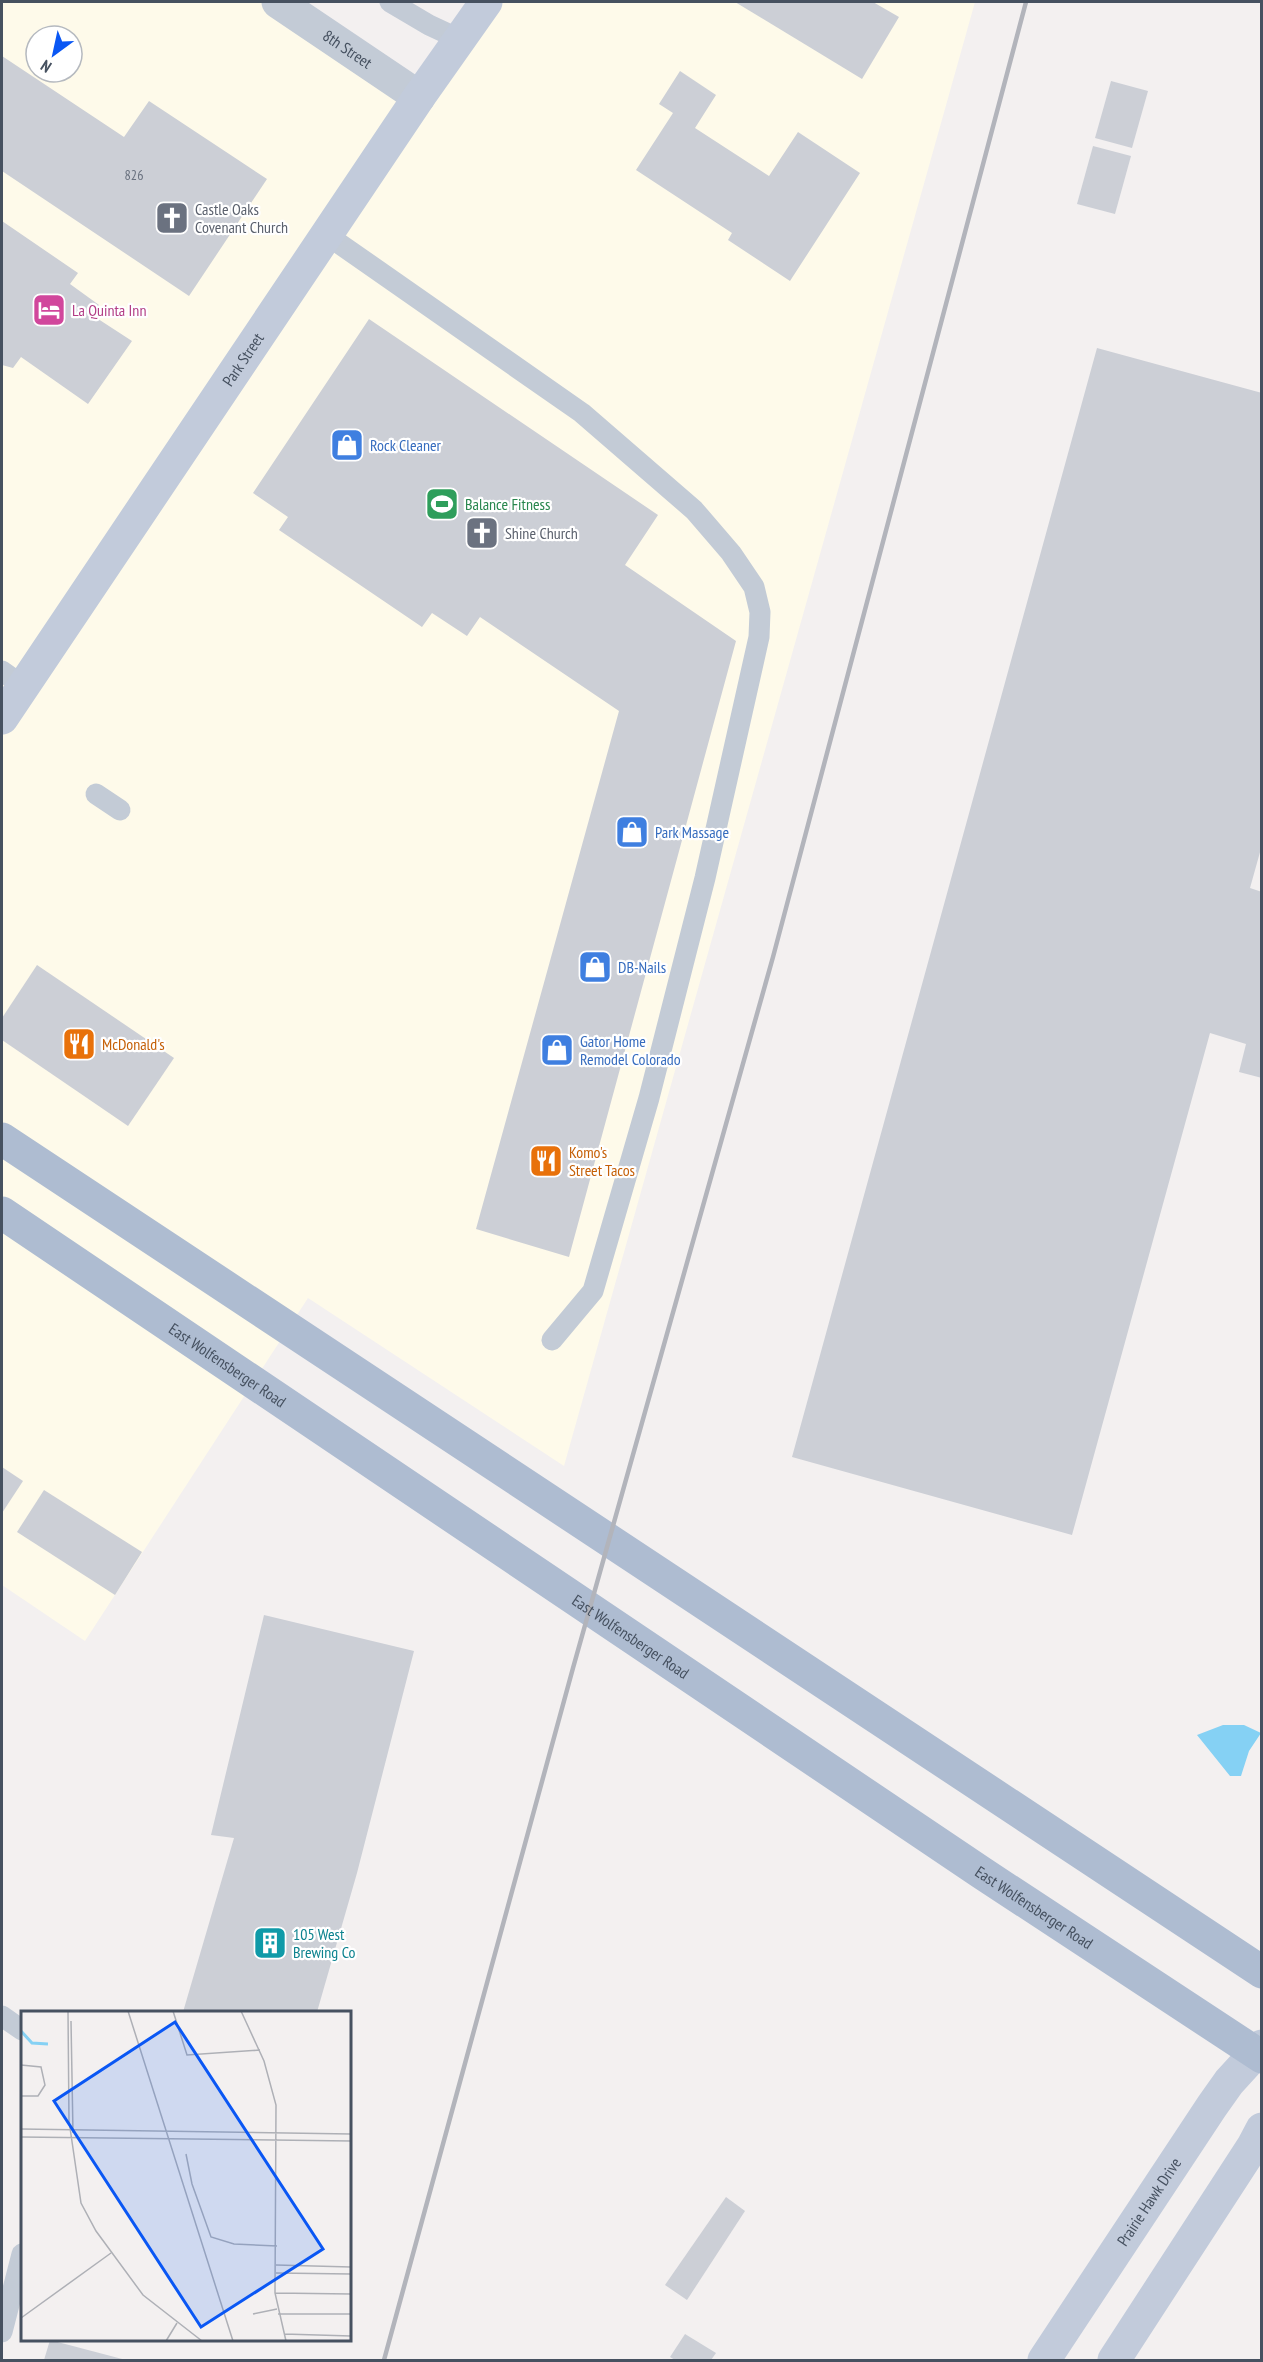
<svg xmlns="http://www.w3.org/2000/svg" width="1263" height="2362" font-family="'PT Sans Narrow',sans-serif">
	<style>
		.commercial { fill: #fefaea; fill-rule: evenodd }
		.water { fill: #85d1f4 }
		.building { fill: #cccfd6 }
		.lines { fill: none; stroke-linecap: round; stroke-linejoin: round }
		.lane { stroke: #c3cbd6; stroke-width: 21 }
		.street { stroke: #c3cbd6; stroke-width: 33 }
		.secondary { stroke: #c2cbdb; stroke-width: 33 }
		.primary { stroke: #aebcd1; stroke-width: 33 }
		.rail { stroke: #b2b4bb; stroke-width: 4.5 }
		.labels { text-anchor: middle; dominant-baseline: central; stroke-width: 4.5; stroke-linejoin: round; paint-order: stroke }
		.number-label { font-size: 14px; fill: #68707e }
		.street-label { font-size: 16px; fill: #465160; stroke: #fff }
		.worship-label { font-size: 16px; fill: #5b616d; stroke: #fff; text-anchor: start }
		.hotel-label { font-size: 16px; fill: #b23c85; stroke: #fff; text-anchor: start }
		.shop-label { font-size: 16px; fill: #366cbe; stroke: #fff; text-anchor: start }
		.leisure-label { font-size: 16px; fill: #27864d; stroke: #fff; text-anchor: start }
		.food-label { font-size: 16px; fill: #c56008; stroke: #fff; text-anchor: start }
		.culture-label { font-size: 16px; fill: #0d838f; stroke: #fff; text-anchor: start }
		.inset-river { fill: none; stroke: #85d1f4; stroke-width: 3 }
		.inset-road { fill: none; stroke: #aeb0b6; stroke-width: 1.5 }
		.view { fill: #0a57f4; fill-opacity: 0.15; stroke: #0a57f4; stroke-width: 3 }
		.inset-edge { fill: none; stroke: #465160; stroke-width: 3 }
	</style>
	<rect width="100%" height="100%" fill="#f3f0f0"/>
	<path class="commercial" d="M2,2H278L418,97L486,2H975L564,1466L308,1298L85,1641L2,1585ZM36,36H72V72H36Z"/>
	<polygon class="water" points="1223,1725 1244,1725 1261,1733 1249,1751 1241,1776 1230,1776 1197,1735"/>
	<g class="building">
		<polygon points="735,2 873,2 899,17 862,79"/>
		<polygon points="2,56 124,137 149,101 267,179 189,296 2,171"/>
		<polygon points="680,71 716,95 695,128 769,176 798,132 860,173 790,281 728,240 732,233 636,170 673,113 659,104"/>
		<polygon points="1111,81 1148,91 1132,148 1095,138"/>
		<polygon points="1093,146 1131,156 1115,214 1077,204"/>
		<polygon points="2,221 78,273 70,284 99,305 92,315 132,341 88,404 21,357 13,368 2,365"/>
		<polygon points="369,319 658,515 625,565 736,641 569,1257 476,1229 619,711 480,617 467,636 432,613 422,627 279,530 288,517 253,493"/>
		<polygon points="1097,348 1262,393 1262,845 1250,888 1262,892 1262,1078 1239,1072 1246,1044 1210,1033 1072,1535 792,1457"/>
		<polygon points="37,965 174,1058 128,1126 2,1040 2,1018"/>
		<polygon points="2,1467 23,1481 2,1513"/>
		<polygon points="44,1490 142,1552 115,1595 17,1532"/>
		<polygon points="264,1615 414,1651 357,1873 317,2012 183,2012 234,1838 211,1835"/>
		<polygon points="726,2197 745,2211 687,2300 665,2285"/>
		<polygon points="685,2334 716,2353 711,2360 675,2360 670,2357"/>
		<polygon points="50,2340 126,2360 44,2360"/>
	</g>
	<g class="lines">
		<g class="lane">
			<polyline points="390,2 429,25 459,39"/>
			<polyline points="327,235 582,413 694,510 731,553 754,587 760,612 759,637 705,878 649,1098 593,1291 552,1340"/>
			<polyline points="2,671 23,686"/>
			<polyline points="96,794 120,810"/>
			<polyline points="2,2016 22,2030"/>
			<polyline points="2,2332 22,2254"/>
		</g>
		<path class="street" id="s1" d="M278,2L419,97"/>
		<g class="secondary">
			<path id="s2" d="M2,718L419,97L486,2"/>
			<path id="s3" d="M1044,2360L1212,2106L1229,2082L1262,2046"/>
			<polyline points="1114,2360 1253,2146 1262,2129"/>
		</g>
		<g class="primary">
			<polyline points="2,1139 1262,1972"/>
			<path id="s4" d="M2,1213L982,1873L1262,2057"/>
		</g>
		<polyline class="rail" points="384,2360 573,1668 773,957 1026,2"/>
	</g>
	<defs>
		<symbol id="church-square" viewBox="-11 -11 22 22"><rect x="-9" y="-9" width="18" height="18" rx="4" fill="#6b7280" stroke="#fff"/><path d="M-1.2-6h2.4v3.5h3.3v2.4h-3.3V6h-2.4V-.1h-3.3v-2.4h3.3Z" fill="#fff"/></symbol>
		<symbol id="hotel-square" viewBox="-11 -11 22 22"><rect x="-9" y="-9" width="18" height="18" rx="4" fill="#d1479c" stroke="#fff"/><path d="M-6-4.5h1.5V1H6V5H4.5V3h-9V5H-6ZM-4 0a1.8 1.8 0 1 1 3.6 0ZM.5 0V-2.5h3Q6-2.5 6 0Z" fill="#fff"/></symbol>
		<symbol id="shop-square" viewBox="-11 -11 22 22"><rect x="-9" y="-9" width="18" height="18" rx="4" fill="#3f7fe0" stroke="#fff"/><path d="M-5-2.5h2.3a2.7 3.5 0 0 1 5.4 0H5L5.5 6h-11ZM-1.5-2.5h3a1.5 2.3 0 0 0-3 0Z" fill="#fff"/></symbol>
		<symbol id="stadium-square" viewBox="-11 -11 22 22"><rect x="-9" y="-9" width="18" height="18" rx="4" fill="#2e9e5b" stroke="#fff"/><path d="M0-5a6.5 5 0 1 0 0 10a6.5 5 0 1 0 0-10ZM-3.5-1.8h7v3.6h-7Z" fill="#fff"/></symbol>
		<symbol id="restaurant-square" viewBox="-11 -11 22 22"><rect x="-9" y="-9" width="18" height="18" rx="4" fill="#e8710a" stroke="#fff"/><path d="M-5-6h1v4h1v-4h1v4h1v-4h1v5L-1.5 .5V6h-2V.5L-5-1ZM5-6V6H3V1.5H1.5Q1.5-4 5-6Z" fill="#fff"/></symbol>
		<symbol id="building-square" viewBox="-11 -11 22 22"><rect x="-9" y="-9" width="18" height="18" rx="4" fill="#0f9aa8" stroke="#fff"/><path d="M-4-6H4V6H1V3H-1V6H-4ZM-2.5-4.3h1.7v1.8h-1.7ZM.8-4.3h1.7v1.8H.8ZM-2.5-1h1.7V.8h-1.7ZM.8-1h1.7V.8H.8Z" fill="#fff"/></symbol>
	</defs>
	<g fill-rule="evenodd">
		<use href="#church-square" x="153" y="199" width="38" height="38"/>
		<use href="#hotel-square" x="30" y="291" width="38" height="38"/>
		<use href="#shop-square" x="328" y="426" width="38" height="38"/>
		<use href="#stadium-square" x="423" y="485" width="38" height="38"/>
		<use href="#church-square" x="463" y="514" width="38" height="38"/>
		<use href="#shop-square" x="613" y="813" width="38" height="38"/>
		<use href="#shop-square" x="576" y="948" width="38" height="38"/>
		<use href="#restaurant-square" x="60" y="1025" width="38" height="38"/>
		<use href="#shop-square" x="538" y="1031" width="38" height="38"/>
		<use href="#restaurant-square" x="527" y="1142" width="38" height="38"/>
		<use href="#building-square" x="251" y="1924" width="38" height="38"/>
	</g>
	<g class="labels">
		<g class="number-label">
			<text x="134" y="175">826</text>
		</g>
		<g class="street-label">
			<text stroke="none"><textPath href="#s1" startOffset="84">8th Street</textPath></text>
			<text stroke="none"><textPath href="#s2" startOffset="432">Park Street</textPath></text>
			<text stroke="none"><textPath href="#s4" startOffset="272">East Wolfensberger Road</textPath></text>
			<text stroke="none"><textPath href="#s4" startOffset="758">East Wolfensberger Road</textPath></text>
			<text stroke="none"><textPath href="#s4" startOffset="1244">East Wolfensberger Road</textPath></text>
			<text stroke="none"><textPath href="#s3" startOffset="190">Prairie Hawk Drive</textPath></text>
		</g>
		<g class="worship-label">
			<text x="195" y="209">Castle Oaks<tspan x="195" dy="18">Covenant Church</tspan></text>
			<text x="505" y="533">Shine Church</text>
		</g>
		<g class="hotel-label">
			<text x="72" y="310">La Quinta Inn</text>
		</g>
		<g class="shop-label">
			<text x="370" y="445">Rock Cleaner</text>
			<text x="655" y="832">Park Massage</text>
			<text x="618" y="967">DB-Nails</text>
			<text x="580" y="1041">Gator Home<tspan x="580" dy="18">Remodel Colorado</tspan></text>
		</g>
		<g class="leisure-label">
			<text x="465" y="504">Balance Fitness</text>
		</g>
		<g class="food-label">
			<text x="102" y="1044">McDonald's</text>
			<text x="569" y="1152">Komo's<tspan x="569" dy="18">Street Tacos</tspan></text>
		</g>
		<g class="culture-label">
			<text x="293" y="1934">105 West<tspan x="293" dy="18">Brewing Co</tspan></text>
		</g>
	</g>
	<g transform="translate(21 2011)">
		<rect width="330" height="330" fill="#f3f0f0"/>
		<path class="inset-river" d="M0,20L11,32L27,33"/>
		<path class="inset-road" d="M47,0L48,110L60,192L75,220L122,284L181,330M107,0L212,330M152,0L166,44L239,39M220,0L243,50L255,94L254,282L265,330M50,10L52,122M0,54L20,56L24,74L17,85H0M0,118L330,123M0,126L330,130M165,143L171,173L190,226L213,233L256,235M255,254L330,256M255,262L330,263M254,282L330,283M232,303L256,298M257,303H330M0,307L90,242M263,323L330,325M145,330L156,312"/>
		<path class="view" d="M154,11L302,238L180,316L33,90Z"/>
		<rect width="330" height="330" class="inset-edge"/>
	</g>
	<rect width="1263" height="2362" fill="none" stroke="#465160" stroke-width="6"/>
	<g transform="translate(54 54) rotate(213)"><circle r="28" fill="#ffffff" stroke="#b5b9bf" stroke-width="1.5"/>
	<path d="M0-4.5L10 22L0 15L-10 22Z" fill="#0a57f4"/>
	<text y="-9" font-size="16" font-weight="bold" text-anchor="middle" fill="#465160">N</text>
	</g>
</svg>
